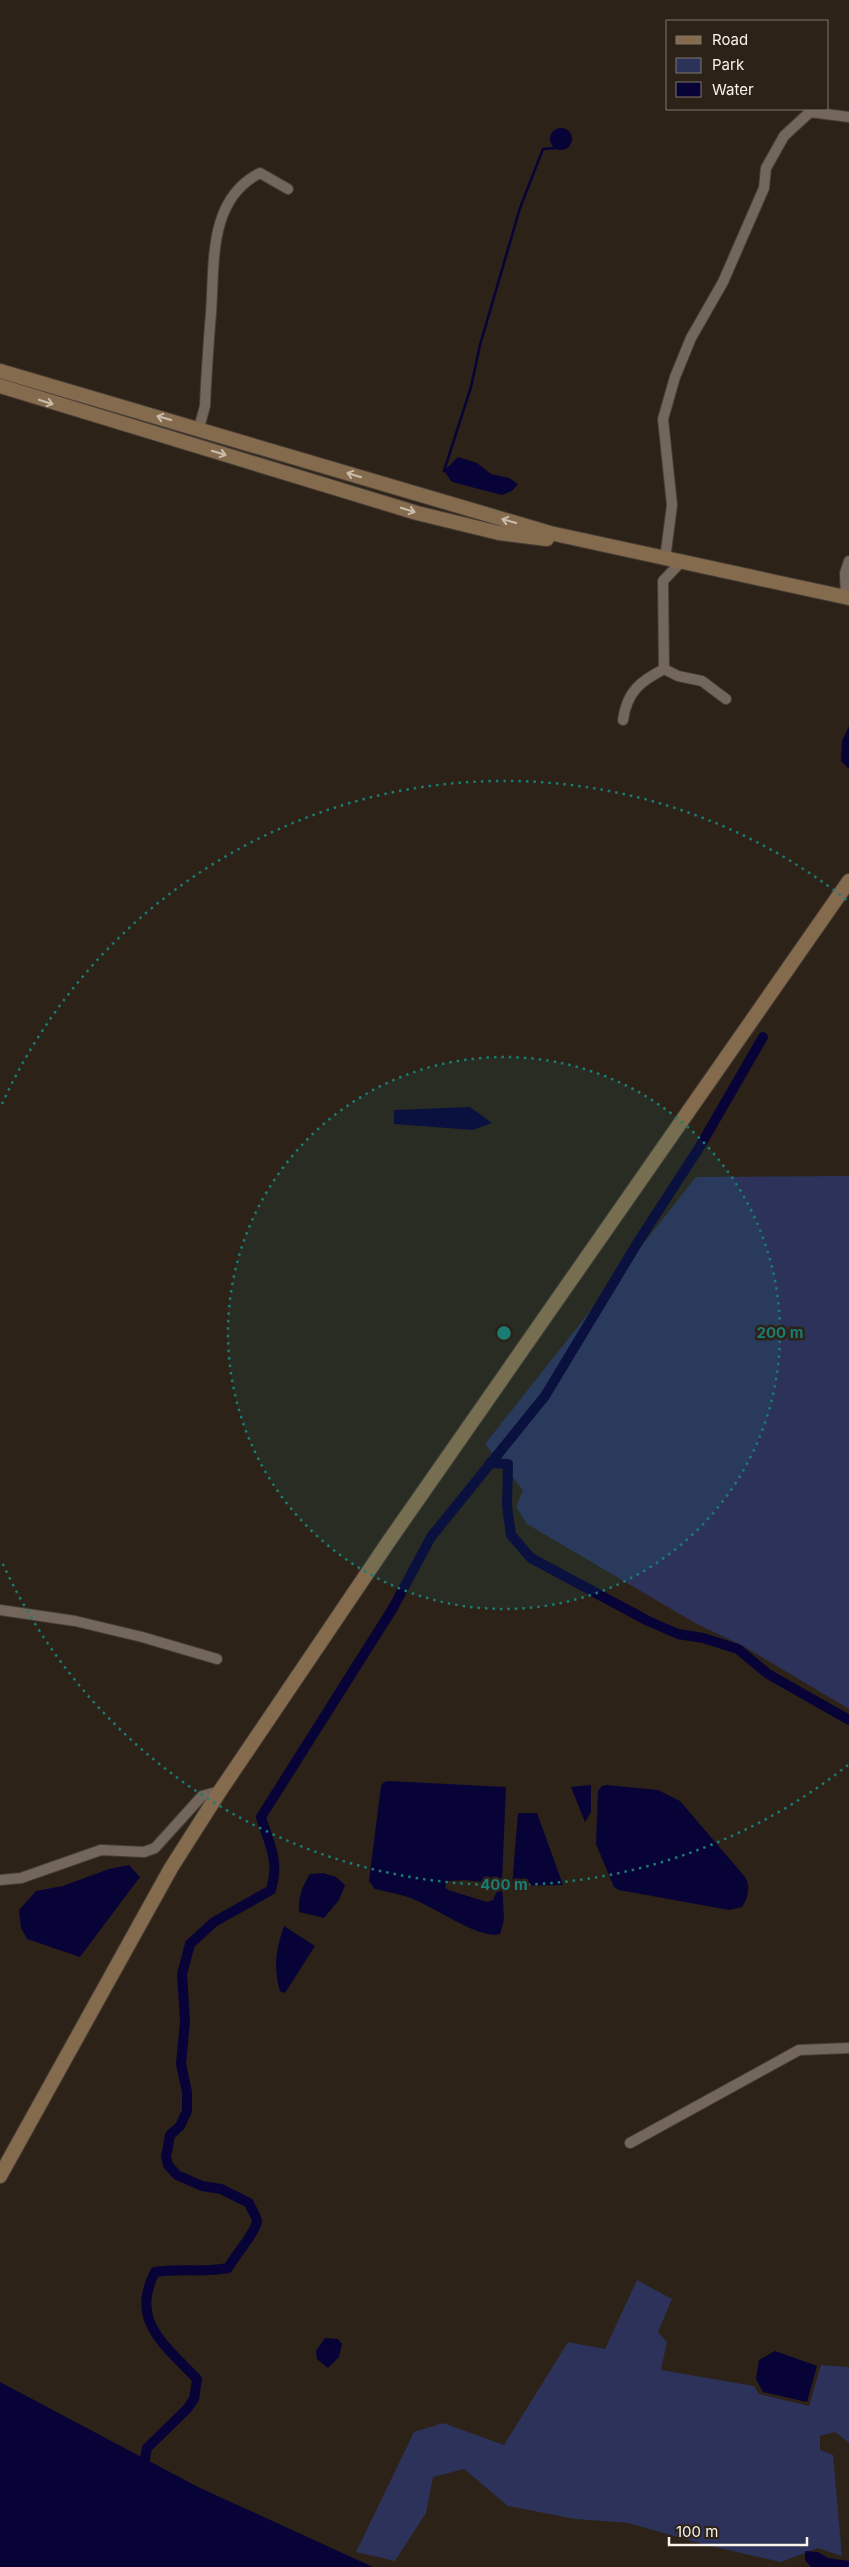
<svg xmlns="http://www.w3.org/2000/svg" width="849" height="2567" font-family="Inter,sans-serif">
	<style>
		.green { fill: #2c3259 }
		.water { fill: #080337; fill-rule: evenodd }
		.lines { fill: none; stroke-linecap: round; stroke-linejoin: round }
		.stream { stroke: #080337; stroke-width: 2.5 }
		.canal { stroke: #080337; stroke-width: 10 }
		.street-casing { stroke: #473e36; stroke-width: 12 }
		.secondary-casing { stroke: #473e36; stroke-width: 16 }
		.street { stroke: #73675b; stroke-width: 10 }
		.secondary { stroke: #856b4d; stroke-width: 14 }
		.oneway { stroke: #cbbdad }
		.ring { fill: none; stroke: #1b7c74; stroke-width: 2.5; stroke-dasharray: 2.5 5 }
		.centre { fill: #1b7c74; stroke: #2c2217; stroke-width: 2.5 }
		.ring-label { font-size: 15px; text-anchor: middle; font-weight: bold; fill: #1b7c74; stroke: #2c2217; stroke-width: 5; stroke-linejoin: round; paint-order: stroke }
	</style>
	<rect width="100%" height="100%" fill="#2c2217"/>
	<g class="green">
		<polygon points="849,1176 849,1709 743,1646 695,1623 527,1524 516,1507 523,1490 485,1444 696,1177"/>
		<polygon points="637,2280 672,2299 658,2332 667,2342 661,2370 754,2386 759,2394 809,2406 821,2365 849,2367 849,2443 835,2432 820,2436 820,2450 833,2455 842,2556 818,2548 781,2562 706,2545 628,2523 575,2519 508,2506 464,2469 433,2477 426,2513 395,2561 356,2552 414,2432 443,2423 504,2445 568,2342 605,2349"/>
	</g>
	<g class="water">
		<circle cx="561" cy="139" r="11"/>
		<polygon points="458,457 477,463 491,474 509,478 518,484 512,491 502,495 452,482 444,471"/>
		<polygon points="849,726 849,769 841,761 842,741"/>
		<polygon points="470,1107 492,1123 473,1130 394,1124 394,1110"/>
		<path d="M388,1781L506,1787L502,1881L504,1920L500,1934C480,1940 434,1907 413,1899C401,1894 388,1892 375,1889L369,1881L381,1786L384,1782ZM464,1880L494,1883L497,1891L493,1900L487,1902L448,1890L445,1887L448,1881Z"/>
		<polygon points="591,1785 591,1812 585,1822 571,1787"/>
		<path d="M607,1785L658,1790L680,1801L745,1877C751,1886 748,1898 742,1907L729,1910L619,1890L614,1887L596,1844L598,1791L602,1786Z"/>
		<polygon points="518,1813 537,1813 563,1885 512,1886"/>
		<polygon points="129,1865 140,1877 80,1957 27,1939 21,1928 19,1910 36,1891 63,1886 109,1869"/>
		<path d="M323,1873L336,1877L345,1885L339,1900L324,1918L299,1912C298,1898 302,1886 310,1874Z"/>
		<path d="M284,1926L315,1946L285,1993L280,1991C273,1967 276,1949 284,1926Z"/>
		<polygon points="325,2338 338,2339 342,2344 339,2357 328,2368 317,2359 316,2351"/>
		<polygon points="775,2351 817,2366 807,2402 763,2392 756,2379 759,2360"/>
		<polygon points="0,2382 198,2487 373,2567 0,2567"/>
		<polygon points="805,2551 818,2552 828,2558 849,2561 849,2567 811,2567 805,2560"/>
	</g>
	<g class="lines">
		<polyline class="stream" points="444,471 471,387 480,345 520,208 543,149 555,148"/>
		<g class="canal">
			<polyline points="490,1463 508,1464 507,1506 511,1535 531,1558 648,1621 678,1634 703,1638 738,1649 768,1674 849,1720"/>
			<path d="M143,2471L147,2448L187,2409L194,2399L197,2379C166,2346 129,2321 155,2272C179,2268 204,2273 228,2268C234,2257 257,2230 257,2221C256,2216 251,2208 249,2203L221,2189L202,2186L177,2175L168,2165L166,2157L170,2135L180,2126L187,2111V2092L181,2064L185,2021L182,1974L190,1944L214,1922L271,1890C280,1861 269,1844 261,1817L393,1608L431,1537L545,1396L638,1242L699,1148L763,1037"/>
		</g>
		<defs>
			<g id="street">
				<path d="M199,428L205,406C206,379 208,352 210,325C216,272 204,201 260,173L288,189"/>
				<polyline points="665,559 672,505 663,419 675,377 691,338 723,282 764,188 766,168 784,136 810,112 849,117"/>
				<polyline points="680,563 663,581 664,669 678,676 702,681 726,699"/>
				<polyline points="846,597 845,573 849,561"/>
				<path d="M623,720C627,691 641,681 664,669"/>
				<polyline points="0,1610 75,1621 142,1637 217,1659"/>
				<polyline points="0,1880 21,1878 101,1850 144,1852 155,1848 202,1796 220,1791"/>
				<polyline points="630,2143 799,2050 849,2048"/>
			</g>
			<g id="secondary">
				<polyline points="0,371 550,533 849,598"/>
				<polyline points="0,386 417,513 499,533 547,539"/>
				<polyline points="0,2176 171,1868 220,1791 389,1541 849,881"/>
			</g>
		</defs>
		<use href="#street" class="street-casing"/>
		<use href="#secondary" class="secondary-casing"/>
		<use href="#street" class="street"/>
		<use href="#secondary" class="secondary"/>
	</g>
	<defs><path id="oneway-shaft" d="M-6 0H5M1.5-3L5.5 0L1.5 3" fill="none" stroke-width="1.6" stroke-linecap="round" stroke-linejoin="round" transform="scale(1.25)"/></defs>
	<g class="oneway">
		<use href="#oneway-shaft" transform="translate(46 402) rotate(18)"/>
		<use href="#oneway-shaft" transform="translate(164 418) rotate(-164)"/>
		<use href="#oneway-shaft" transform="translate(219 453) rotate(17)"/>
		<use href="#oneway-shaft" transform="translate(354 475) rotate(-163)"/>
		<use href="#oneway-shaft" transform="translate(408 510) rotate(17)"/>
		<use href="#oneway-shaft" transform="translate(509 521) rotate(-164)"/>
	</g>
	<circle cx="504" cy="1333" r="276" fill="#1b7c74" fill-opacity=".12"/>
	<g class="ring">
		<circle cx="504" cy="1333" r="276"/>
		<path d="M848 1765A552 552 0 0 1 2 1562M2 1104A552 552 0 0 1 848 901"/>
	</g>
	<circle cx="504" cy="1333" r="8" class="centre"/>
	<g class="ring-label">
		<text x="780" y="1338">200 m</text>
		<text x="504" y="1890">400 m</text>
	</g>
	<rect x="666" y="20" width="162" height="90" fill="#2c2217" stroke="#7e766d"/>
	<rect x="676" y="36" width="25" height="8" fill="#856b4d" stroke="#7e766d"/>
	<text x="712" y="45" font-size="15" fill="#faf4ed">Road</text>
	<rect x="676" y="58" width="25" height="15" fill="#2c3259" stroke="#7e766d"/>
	<text x="712" y="70" font-size="15" fill="#faf4ed">Park</text>
	<rect x="676" y="82" width="25" height="15" fill="#080337" stroke="#7e766d"/>
	<text x="712" y="95" font-size="15" fill="#faf4ed">Water</text>
	<path d="M669 2537v8h138v-8" fill="none" stroke="#faf4ed" stroke-width="2.5"/>
	<text x="676" y="2537" font-size="15" fill="#faf4ed" stroke="#2c2217" stroke-width="4" paint-order="stroke">100 m</text>
</svg>
